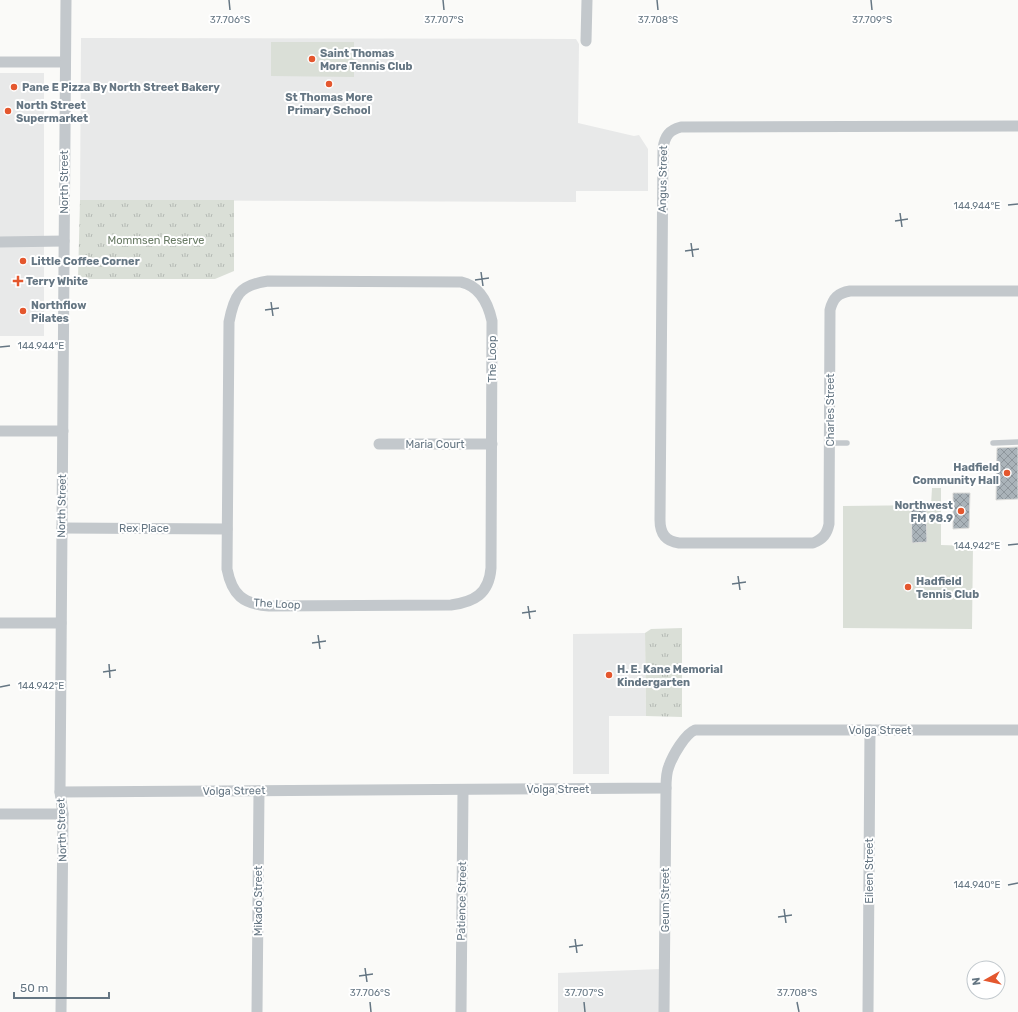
<svg xmlns="http://www.w3.org/2000/svg" width="1018" height="1012" font-family="Rubik,sans-serif">
	<style>
		.built { fill: #e8e9e9 }
		.green { fill: #dadfd7 }
		.park { fill: url(#park-tufts) }
		.building { fill: url(#building-cross-hatch); stroke: #dcdcda }
		.lines { fill: none; stroke-linecap: round; stroke-linejoin: round }
		.lane { stroke: #c3c8cc; stroke-width: 5.5 }
		.street { stroke: #c3c8cc; stroke-width: 11 }
		.ticks { fill: none; stroke: #657683; stroke-width: 1.5 }
		.poi-dot { fill: #e4572e; stroke: #fff; stroke-width: 1.5 }
		.labels { text-anchor: middle; dominant-baseline: central; stroke-width: 4; stroke-linejoin: round; paint-order: stroke }
		.poi-label { font-size: 11px; font-weight: bold; fill: #657683; stroke: #fff; text-anchor: start }
		.street-label { font-size: 11px; fill: #657683; stroke: #fff }
		.park-label { font-size: 11px; fill: #687a64; stroke: #fff }
		.ticks-label { font-size: 10px; text-anchor: middle; fill: #657683; stroke: #fff; stroke-width: 4; stroke-linejoin: round; paint-order: stroke }
	</style>
	<defs>
		<pattern id="park-tufts" width="24" height="20" patternUnits="userSpaceOnUse"><rect width="24" height="20" fill="#dadfd7"/><path d="M3 7l-1-3M5 7V3M7 7l1-3M15 17l-1-3M17 17v-4M19 17l1-3" fill="none" stroke="#b4b9b4"/></pattern>
		<pattern id="building-cross-hatch" width="8" height="8" patternUnits="userSpaceOnUse"><rect width="8" height="8" fill="#aab3b9"/><path d="M0 0l8 8M0 8l8-8" fill="none" stroke="#8e969c"/></pattern>
	</defs>
	<rect width="100%" height="100%" fill="#fafaf8"/>
	<g class="built">
		<polygon points="81,38 576,39 579,44 578,123 634,136 639,135 648,149 648,191 576,191 576,202 80,200"/>
		<rect x="0" y="73" width="44" height="263"/>
		<polygon points="645,633 646,716 609,716 609,774 573,774 573,634"/>
		<polygon points="661,969 662,1012 558,1012 558,973"/>
	</g>
	<g class="green">
		<polygon points="271,42 354,42 354,77 271,76"/>
		<polygon points="932,488 941,488 941,545 973,546 972,629 843,628 843,506 931,505"/>
	</g>
	<g class="park">
		<polygon points="80,200 234,200 234,271 215,279 78,279"/>
		<polygon points="682,628 682,717 646,716 645,633 651,629"/>
	</g>
	<g class="building">
		<polygon points="1018,447 1018,499 996,500 997,448"/>
		<polygon points="953,493 970,493 969,528 953,529"/>
		<polygon points="926,507 927,542 912,543 911,509"/>
	</g>
	<g class="lines">
		<g class="lane">
			<polyline points="829,443 847,443"/>
			<polyline points="993,443 1018,442"/>
		</g>
		<g class="street">
			<polyline points="586,41 587,0"/>
			<polyline points="0,62 65,62"/>
			<path d="M1018,126L681,127C669,130 665,136 663,148L660,520C660,533 665,541 679,543H813C823,539 827,534 829,524L830,310C833,298 838,293 850,291H1018"/>
			<polyline points="0,242 64,241"/>
			<path d="M268,281L461,282C480,286 488,303 492,321L491,568C489,594 474,602 451,605L269,606C243,604 232,595 227,569L229,322C234,296 239,285 268,281Z"/>
			<polyline points="0,431 63,431"/>
			<polyline points="379,444 492,444"/>
			<polyline points="62,528 227,529"/>
			<polyline points="0,623 61,623"/>
			<path d="M60,792L666,788C666,781 666,773 669,766C673,755 685,734 695,730H1018"/>
			<polyline points="0,814 63,814"/>
			<polyline points="61,1012 63,814 60,792 66,0"/>
			<polyline points="257,1012 259,791"/>
			<polyline points="461,1012 463,790"/>
			<polyline points="664,1012 666,788"/>
			<polyline points="868,1012 870,730"/>
		</g>
	</g>
	<path class="ticks" d="M229,0L230,10M443,0L444,10M657,0L658,10M871,0L872,10M1008,205L1018,204M900,213L902,227M895,221L908,219M691,243L693,257M685,251L699,249M481,272L483,286M475,280L489,278M271,302L273,316M265,310L279,308M0,347L10,346M1008,545L1018,544M738,576L740,590M732,584L746,582M528,606L530,619M522,613L536,611M318,635L320,649M312,643L326,641M109,664L110,678M103,672L116,670M0,687L10,685M1008,885L1018,883M784,909L786,923M778,917L792,915M575,939L577,953M569,947L583,945M365,968L367,982M359,976L373,974M370,1002L371,1012M584,1002L585,1012M797,1002L799,1012"/>
	<g class="poi-dot">
		<circle cx="312" cy="59" r="4"/>
		<circle cx="329" cy="84" r="4"/>
		<circle cx="14" cy="87" r="4"/>
		<circle cx="8" cy="111" r="4"/>
		<circle cx="23" cy="261" r="4"/>
		<path d="M16 275h4v4h4v4h-4v4h-4v-4h-4v-4h4z"/>
		<circle cx="23" cy="311" r="4"/>
		<circle cx="1007" cy="473" r="4"/>
		<circle cx="961" cy="511" r="4"/>
		<circle cx="908" cy="587" r="4"/>
		<circle cx="609" cy="675" r="4"/>
	</g>
	<g class="labels">
		<g class="poi-label">
			<text x="320" y="53">Saint Thomas<tspan x="320" dy="13">More Tennis Club</tspan></text>
			<text x="22" y="87">Pane E Pizza By North Street Bakery</text>
			<text x="329" y="97" text-anchor="middle">St Thomas More<tspan x="329" dy="13">Primary School</tspan></text>
			<text x="16" y="105">North Street<tspan x="16" dy="13">Supermarket</tspan></text>
			<text x="31" y="261">Little Coffee Corner</text>
			<text x="26" y="281">Terry White</text>
			<text x="31" y="305">Northflow<tspan x="31" dy="13">Pilates</tspan></text>
			<text x="999" y="467" text-anchor="end">Hadfield<tspan x="999" dy="13">Community Hall</tspan></text>
			<text x="953" y="505" text-anchor="end">Northwest<tspan x="953" dy="13">FM 98.9</tspan></text>
			<text x="916" y="581">Hadfield<tspan x="916" dy="13">Tennis Club</tspan></text>
			<text x="617" y="669">H. E. Kane Memorial<tspan x="617" dy="13">Kindergarten</tspan></text>
		</g>
		<g class="street-label">
			<text transform="translate(663 179) rotate(-89)">Angus Street</text>
			<text transform="translate(64 182) rotate(-90)">North Street</text>
			<text transform="translate(492 359) rotate(-90)">The Loop</text>
			<text transform="translate(830 410) rotate(-90)">Charles Street</text>
			<text x="435" y="444">Maria Court</text>
			<text transform="translate(62 506) rotate(-89)">North Street</text>
			<text x="144" y="528">Rex Place</text>
			<text transform="translate(277 604) rotate(3)">The Loop</text>
			<text x="880" y="730">Volga Street</text>
			<text x="558" y="789">Volga Street</text>
			<text transform="translate(234 791) rotate(-1)">Volga Street</text>
			<text transform="translate(62 830) rotate(-92)">North Street</text>
			<text transform="translate(869 871) rotate(-90)">Eileen Street</text>
			<text transform="translate(665 900) rotate(-90)">Geum Street</text>
			<text transform="translate(258 901) rotate(-90)">Mikado Street</text>
			<text transform="translate(462 901) rotate(-89)">Patience Street</text>
		</g>
		<g class="park-label">
			<text x="156" y="240">Mommsen Reserve</text>
		</g>
	</g>
	<g class="ticks-label">
		<text x="230" y="23">37.706°S</text>
		<text x="444" y="23">37.707°S</text>
		<text x="658" y="23">37.708°S</text>
		<text x="872" y="23">37.709°S</text>
		<text x="977" y="209">144.944°E</text>
		<text x="41" y="349">144.944°E</text>
		<text x="977" y="549">144.942°E</text>
		<text x="41" y="689">144.942°E</text>
		<text x="977" y="888">144.940°E</text>
		<text x="370" y="996">37.706°S</text>
		<text x="584" y="996">37.707°S</text>
		<text x="797" y="996">37.708°S</text>
	</g>
	<g transform="translate(986 980) rotate(262)"><circle r="19" fill="#ffffff" stroke="#c1c8cd"/>
	<path d="M0-3L7 15L0 10L-7 15Z" fill="#e4572e"/>
	<text y="-6" font-size="11" font-weight="bold" text-anchor="middle" fill="#657683">N</text>
	</g>
	<path d="M14 992v6h95v-6" fill="none" stroke="#657683" stroke-width="2"/>
	<text x="20" y="992" font-size="12" fill="#657683" stroke="#ffffff" stroke-width="3" paint-order="stroke">50 m</text>
</svg>
